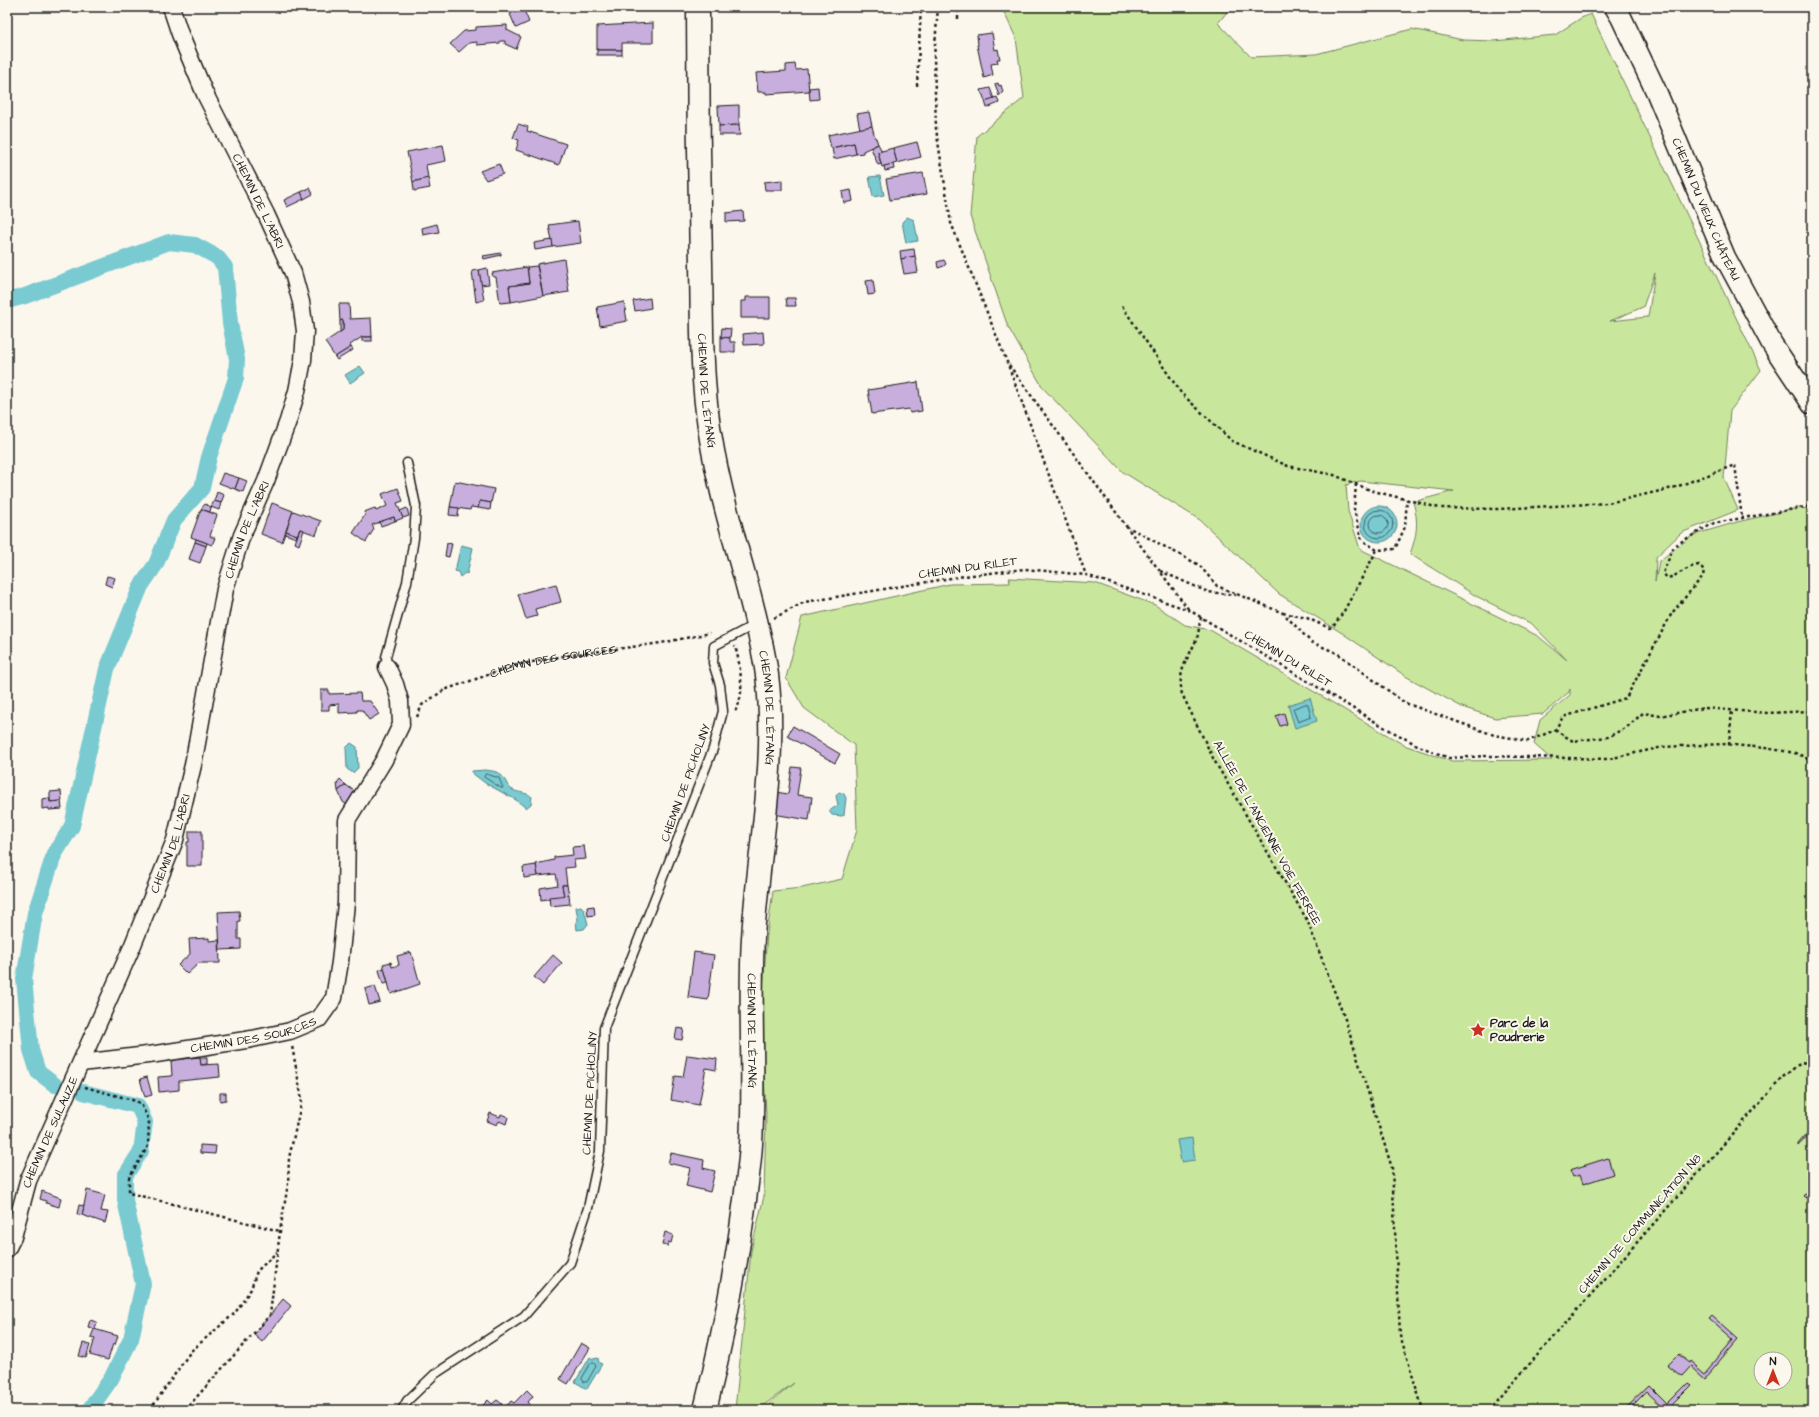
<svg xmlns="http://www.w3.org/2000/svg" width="1819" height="1417" font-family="'Architects Daughter',sans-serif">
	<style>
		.green { fill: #c9e69d; stroke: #72815c; fill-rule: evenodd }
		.water { fill: #79cad1; stroke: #548489 }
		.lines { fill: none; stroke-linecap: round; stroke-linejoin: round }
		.shore { stroke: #416264; stroke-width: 1 }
		.canal { stroke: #79cad1; stroke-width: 16 }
		.building { fill: #c8aedd; stroke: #1c1c1c }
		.service-casing { stroke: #1c1c1c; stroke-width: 11 }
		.minor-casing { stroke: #1c1c1c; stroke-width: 19 }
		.tertiary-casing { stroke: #1c1c1c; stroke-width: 23 }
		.secondary-casing { stroke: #1c1c1c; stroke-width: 25 }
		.path { stroke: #1c1c1c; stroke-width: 2.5; stroke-dasharray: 3 3; stroke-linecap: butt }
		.service { stroke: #fbf7ec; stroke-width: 8 }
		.minor { stroke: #fbf7ec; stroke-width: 16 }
		.tertiary { stroke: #fbf7ec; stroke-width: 20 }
		.secondary { stroke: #fbf7ec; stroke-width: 22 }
		.labels { text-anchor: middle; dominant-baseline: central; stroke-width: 4; stroke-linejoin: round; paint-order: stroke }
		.street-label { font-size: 12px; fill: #1c1c1c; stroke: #fbf7ec }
		.poi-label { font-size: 12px; font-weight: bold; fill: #1c1c1c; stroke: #fbf7ec; text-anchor: start }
	</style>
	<rect width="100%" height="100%" fill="#fbf7ec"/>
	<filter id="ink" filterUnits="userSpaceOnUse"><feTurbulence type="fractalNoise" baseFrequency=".025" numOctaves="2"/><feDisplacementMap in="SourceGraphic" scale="8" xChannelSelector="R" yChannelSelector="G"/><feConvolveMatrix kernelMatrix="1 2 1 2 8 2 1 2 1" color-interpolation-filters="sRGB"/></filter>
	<g filter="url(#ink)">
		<path class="green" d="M1231,7L1218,23L1251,57L1316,54L1412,29L1463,40L1494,41L1555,35L1581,18L1591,14L1761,370L1730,411L1724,478L1738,510L1681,533L1656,557L1655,582L1659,561L1693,535L1737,522L1798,508L1812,509V1410H762L794,1383L757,1410H735L751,1251L764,1196L766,1114L761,1019L767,933L773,891L802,888L842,879L857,830L854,745L804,708L786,678L802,617L950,584L1010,583L1009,578L1095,583L1155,605L1185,625L1210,630L1404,745L1451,761L1552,760L1534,744L1540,720L1570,695V689L1569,692L1543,714L1495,718L1462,707L1407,677L1342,633L1279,594L1200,520L1123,472L1043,388L1008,327L970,216L977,136L1024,98L1016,38L1002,8ZM1655,273L1648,317L1610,321L1643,307ZM1360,481L1454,491L1413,502C1419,522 1417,535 1410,554L1476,596L1532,624L1567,660L1538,636L1360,549L1348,511L1346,485ZM1761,1359H1785V1383H1761Z"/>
		<g class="water">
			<polygon points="880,176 884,195 873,197 869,177"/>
			<polygon points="907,217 914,220 918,241 906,243 902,222"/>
			<polygon points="360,366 365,373 350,383 345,375"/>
			<circle cx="1379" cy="524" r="18"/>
			<polygon points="461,545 473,548 467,574 465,573 460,577 458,572 455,571"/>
			<polygon points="1310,698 1317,721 1295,728 1288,705"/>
			<polygon points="351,743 357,747 358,768 353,773 347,769 346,748"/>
			<path d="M485,770C493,771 500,771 504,779C506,781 507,785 509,787C515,794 526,791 532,797L531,804L526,808L516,800L485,783L472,773V771Z"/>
			<polygon points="839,792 844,794 846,798 844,815 842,816 832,815 829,811 838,805 836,796"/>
			<polygon points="581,906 584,909 588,924 584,929 577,930 576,922 578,920 576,907"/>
			<polygon points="1192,1138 1195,1160 1181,1162 1177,1140"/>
			<polygon points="590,1357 593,1359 598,1358 599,1363 602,1364 587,1389 575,1382"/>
		</g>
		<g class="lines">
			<g class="shore">
				<circle cx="1379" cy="524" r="14"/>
				<circle cx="1379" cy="524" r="9"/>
				<polygon points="1306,704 1308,705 1311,717 1298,722 1293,709"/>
				<polygon points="486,774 499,778 503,788 501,788 484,777"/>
				<polygon points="591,1363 594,1363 596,1366 587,1382 584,1382 582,1379"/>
			</g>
			<g class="canal">
				<polyline points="7,301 25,296 169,242 195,245 217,257 225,267 230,323 237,359 236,378 209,457 202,488 174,520 156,564 141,586 107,669 72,826 54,855 35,913 24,979 31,1050 38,1072 55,1085"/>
				<polyline points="83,1092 138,1106 145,1122 141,1151 125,1176 125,1200 143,1284 131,1339 111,1379 89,1410"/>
			</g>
		</g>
		<g class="building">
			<polygon points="629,7 637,7 638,10 625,11"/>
			<polygon points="637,7 652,7 652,9 638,10"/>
			<polygon points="523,8 529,22 516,28 510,14"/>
			<polygon points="653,23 653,43 622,43 622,50 597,50 597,26"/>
			<polygon points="507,25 507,30 521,37 516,49 505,44 505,41 500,41 500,43 477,45 477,42 469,43 459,52 450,44 464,31 476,30 476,27"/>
			<polygon points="992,33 995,50 998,49 1000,59 997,59 998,63 991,64 993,75 984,78 977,45 978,45 977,35"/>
			<rect x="597" y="50" width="25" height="5"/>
			<polygon points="795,64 796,70 807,69 809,91 766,94 766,92 758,92 756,73 786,71 786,65"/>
			<polygon points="998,83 999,86 1001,85 1003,92 999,96 995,84"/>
			<polygon points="818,87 819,99 810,100 809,88"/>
			<polygon points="990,88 994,99 985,101 981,90"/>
			<polygon points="997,97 999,103 987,108 985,101"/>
			<polygon points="739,105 739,125 719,126 718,106"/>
			<polygon points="869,112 872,126 860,129 857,114"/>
			<polygon points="518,124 528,127 527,131 566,144 559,165 516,150 519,140 513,138"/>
			<polygon points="739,125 740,135 719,135 719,126"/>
			<polygon points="872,126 875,138 876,138 878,144 863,151 863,153 856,154 854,143 831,148 828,135"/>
			<polygon points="917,142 921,157 897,163 893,148"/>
			<polygon points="854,143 856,154 834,159 832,148"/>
			<polygon points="878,144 882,151 878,152 881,164 878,165 871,148"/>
			<polygon points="443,145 446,161 426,165 428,178 413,182 407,152"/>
			<polygon points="893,148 897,163 882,167 878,152"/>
			<polygon points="499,164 503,174 486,180 480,171"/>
			<polygon points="893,164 894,169 885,171 884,166"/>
			<polygon points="923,173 927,194 890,200 886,179"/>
			<polygon points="428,178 430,188 414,191 413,182"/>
			<polygon points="782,180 782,190 765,190 764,182"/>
			<polygon points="310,188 313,194 304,199 301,192"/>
			<polygon points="851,190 853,201 844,203 842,192"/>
			<polygon points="301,192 304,199 287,207 284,200"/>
			<polygon points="743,211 744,221 726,222 726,213"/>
			<polygon points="578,221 581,243 553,247 549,225"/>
			<polygon points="437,224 439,232 423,235 422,228"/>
			<polygon points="552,240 553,247 535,250 534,243"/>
			<polygon points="914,249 915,256 901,259 900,251"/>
			<polygon points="501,253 501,255 484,259 483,256"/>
			<polygon points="915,256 918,272 904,274 901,259"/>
			<polygon points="564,259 569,292 543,296 537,264"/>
			<polygon points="944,260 946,264 944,266 938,268 937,262"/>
			<polygon points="537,266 543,296 511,302 509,286 529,283 527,267"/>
			<polygon points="527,267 529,283 509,286 511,302 500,303 496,277 493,277 492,273"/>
			<polygon points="487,268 489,284 481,285 479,270"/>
			<polygon points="479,270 484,300 476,302 472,271"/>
			<polygon points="873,280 875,294 868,295 866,281"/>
			<polygon points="746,297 770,297 770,318 741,318 741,301 746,301"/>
			<polygon points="650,298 651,308 635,311 633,301"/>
			<polygon points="786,298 795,298 796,306 787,306"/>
			<polygon points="624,302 627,321 600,326 597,307"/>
			<polygon points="339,304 349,304 350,319 371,318 372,337 362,337 350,345 351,347 335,357 325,342 343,330 343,320 340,321"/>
			<polygon points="343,320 343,330 340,332 340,321"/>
			<polygon points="722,328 731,329 730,338 721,337"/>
			<polygon points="763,332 764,344 744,345 743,334"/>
			<rect x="362" y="337" width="10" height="4"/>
			<polygon points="721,337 730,338 730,342 735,342 735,352 721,352"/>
			<polygon points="351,347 353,350 337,360 335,357"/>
			<polygon points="918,382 922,411 910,413 909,409 872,414 868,390"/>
			<polygon points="223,473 239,478 235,489 219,483"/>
			<polygon points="239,478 247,481 243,492 235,489"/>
			<polygon points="455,481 494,489 491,503 480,501 478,508 471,507 470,510 450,507"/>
			<polygon points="398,488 403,501 397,503 403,518 395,521 394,517 372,525 374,529 366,542 353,533 365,515 364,512 375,508 376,511 387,506 382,494"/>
			<polygon points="217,492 224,495 221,503 214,501"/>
			<polygon points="214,501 221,503 219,510 211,507"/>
			<polygon points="480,501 491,503 490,510 478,508"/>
			<polygon points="272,503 293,511 282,542 261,534"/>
			<polygon points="205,504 211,507 210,512 201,509"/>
			<polygon points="450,507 459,508 458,516 449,515"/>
			<polygon points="407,508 409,516 403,518 400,511"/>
			<polygon points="201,509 217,515 210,536 215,538 212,545 191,537"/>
			<polygon points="293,511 321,521 316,535 300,529 297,535 286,531"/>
			<polygon points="394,517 395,521 381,526 379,522"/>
			<polygon points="300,529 304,530 299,545 295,543"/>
			<polygon points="286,531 297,535 296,538 285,534"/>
			<polygon points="196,539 207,543 206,546 195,542"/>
			<polygon points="195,542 206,546 200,563 189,559"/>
			<polygon points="447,543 452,544 449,557 445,556"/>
			<polygon points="107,576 115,578 112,587 105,584"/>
			<polygon points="556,584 561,602 535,609 537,616 526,619 518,594"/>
			<polygon points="321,690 329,690 329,694 360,693 361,701 370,701 379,714 369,720 362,710 357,710 357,712 339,713 339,704 329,705 329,710 321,710"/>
			<polygon points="1284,713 1287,724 1280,726 1276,716"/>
			<polygon points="793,726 840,754 835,763 787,736"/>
			<polygon points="792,767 801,768 797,795 812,797 809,820 773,814 776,792 788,794"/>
			<polygon points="340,779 346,785 338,791 337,783"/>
			<polygon points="346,785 357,793 348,806 343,802 338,791"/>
			<polygon points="61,791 62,801 50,802 50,792"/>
			<polygon points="49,798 50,802 61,801 62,809 49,810 49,808 42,809 42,799"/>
			<polygon points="189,831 202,831 202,866 187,866 187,842 189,842"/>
			<polygon points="584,846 586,859 574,860 575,867 565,868 567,885 562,885 564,896 541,900 540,888 558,885 556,874 538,876 536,864 554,860 554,857 573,855 572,847"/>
			<polygon points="536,865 538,876 524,878 523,867"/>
			<polygon points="562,885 567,885 569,895 564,896"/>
			<polygon points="569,895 570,904 550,906 549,897"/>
			<polygon points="594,906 595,915 588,916 587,907"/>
			<polygon points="239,911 240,921 238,921 238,939 241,939 241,949 220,950 218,912"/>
			<polygon points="209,938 209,941 219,940 220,963 199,963 187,974 178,965 190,954 189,939"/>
			<polygon points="411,952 420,984 391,994 383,964 391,962 392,967 399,965 397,956"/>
			<polygon points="694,952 714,955 708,1000 688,997"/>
			<polygon points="553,955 562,963 543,985 534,977"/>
			<polygon points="384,968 388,983 383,984 379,970"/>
			<polygon points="375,986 380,1002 369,1005 365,989"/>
			<polygon points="677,1028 684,1029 682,1040 675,1039"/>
			<polygon points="687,1055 717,1059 716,1070 706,1068 699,1105 671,1100 675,1076 683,1077"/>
			<polygon points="200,1057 201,1065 219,1064 220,1077 179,1081 179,1090 159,1092 158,1077 172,1076 171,1060"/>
			<polygon points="200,1058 207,1058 207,1064 201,1065"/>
			<polygon points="147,1077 152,1095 145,1097 140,1079"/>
			<polygon points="220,1093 226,1093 226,1100 220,1101"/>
			<polygon points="490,1113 500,1117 501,1114 508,1117 506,1124 499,1121 497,1125 487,1121"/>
			<polygon points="1812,1128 1812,1131 1798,1146 1798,1144"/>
			<polygon points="200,1145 216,1146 215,1154 200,1153"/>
			<polygon points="671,1153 704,1160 703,1168 715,1171 710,1192 686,1186 690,1168 668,1163"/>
			<polygon points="1608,1158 1613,1174 1583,1184 1580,1175 1573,1177 1570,1170"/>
			<polygon points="1812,1186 1812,1191 1806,1198 1803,1196"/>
			<polygon points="87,1190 105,1195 101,1211 108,1212 105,1223 82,1215"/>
			<polygon points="42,1191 61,1198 59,1207 46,1203 46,1201 40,1199"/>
			<polygon points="79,1205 84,1206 82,1215 77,1214"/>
			<polygon points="665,1232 673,1235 671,1243 668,1242 668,1246 662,1245"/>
			<polygon points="283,1299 291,1306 262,1342 254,1335"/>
			<polygon points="1711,1315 1738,1339 1705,1378 1692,1366 1683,1376 1668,1364 1678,1354 1690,1363 1691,1361 1705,1373 1733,1340 1708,1318"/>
			<polygon points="90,1320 97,1322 95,1329 88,1327"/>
			<polygon points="94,1329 118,1336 115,1345 113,1344 108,1360 90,1355 95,1338 91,1337"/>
			<polygon points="83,1343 90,1345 86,1358 79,1356"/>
			<polygon points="581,1343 590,1348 568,1384 560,1379"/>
			<polygon points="1688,1384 1691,1386 1667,1410 1647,1391 1628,1410 1623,1410 1649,1385 1668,1404"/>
			<polygon points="527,1390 533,1396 528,1402 531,1405 526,1410 503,1410 511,1401 514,1403"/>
			<polygon points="488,1400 492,1404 497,1400 502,1404 498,1410 478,1410"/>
		</g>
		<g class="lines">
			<defs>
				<g id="service">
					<polyline points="387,667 386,657 407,582 414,538 416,506 407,463"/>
					<polyline points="402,1410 407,1401 435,1374 524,1316 570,1263 588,1208 600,1151 604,1028 713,749 723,711 720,685 713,663 714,646 756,624"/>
				</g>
				<g id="minor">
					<path id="s2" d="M81,1063L156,1054L252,1039L290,1031L319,1019L334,998L340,962L346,903L347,820L384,760L401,725L400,701L395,684L387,667"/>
					<path id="s3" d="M7,1249L13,1237L28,1181L132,947L175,840L193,765L225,589L242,535L266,481L288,421L297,391L303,360L305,331L301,302L293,273L266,214L205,94L180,34L171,7"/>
				</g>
				<g id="tertiary">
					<path id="s4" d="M1615,7L1621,17L1656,91L1725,257L1772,344L1812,404"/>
				</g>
				<g id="secondary">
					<path id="s5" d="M698,7C698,92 699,178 701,263C702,313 701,363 707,412C714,471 731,528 747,585C755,615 763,645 767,675C778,762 758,851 753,938C749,1006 755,1075 751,1144C750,1163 747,1182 745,1200C736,1271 722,1341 705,1410"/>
				</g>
			</defs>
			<use href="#service" class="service-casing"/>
			<use href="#minor" class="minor-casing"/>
			<use href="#tertiary" class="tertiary-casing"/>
			<use href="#secondary" class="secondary-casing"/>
			<g class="path">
				<polyline points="938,7 934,57 936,129 951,223 1007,362 1086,575"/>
				<polyline points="958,19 958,7"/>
				<polyline points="917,86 921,7"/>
				<polyline points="1122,306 1181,393 1232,441 1288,466 1334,475 1370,490 1439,508 1498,509 1608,503 1673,488 1735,465 1742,518"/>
				<polyline points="1009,365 1126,526 1189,610"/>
				<polyline points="1356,484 1354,510 1362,540 1377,550 1395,549 1405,527 1407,499"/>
				<path d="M1126,526L1199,565L1217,586L1283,613L1311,642L1337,653L1405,703L1494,735L1528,741L1555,730L1563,717L1626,698L1672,613L1703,576L1704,570L1699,565C1687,566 1679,576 1667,578L1663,573L1674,546L1714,523L1812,506"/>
				<polyline points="1160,571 1208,592 1236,595"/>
				<polyline points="1283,613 1307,618 1329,628 1333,627 1344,611 1377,550"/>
				<path d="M1201,617C1199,624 1199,632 1197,638C1188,660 1177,669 1182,694L1214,760L1307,920L1345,1019L1392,1168L1400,1335L1423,1410"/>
				<polyline points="774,618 805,602 964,576 1025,569 1086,575 1189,610 1384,727 1419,746 1449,758 1488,756 1608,759 1663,747 1723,744 1765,748 1795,753 1812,760"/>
				<path d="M735,711C746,697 740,663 735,646"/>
				<path id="s1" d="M417,717L422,705L444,690L517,665L564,656L661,643L710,633"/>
				<polyline points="1555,730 1573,741 1608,737 1627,727 1643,713 1660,716 1704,708 1767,713 1812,711"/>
				<polyline points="1729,745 1732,710"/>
				<polyline points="85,1087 136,1101 141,1104 149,1121 148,1146 129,1178 129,1193 280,1231"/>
				<polyline points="150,1410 191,1351 235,1313 251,1289 257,1271 277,1252"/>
				<polyline points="185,1410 270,1315 280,1231 288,1184 289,1158 302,1100 292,1046"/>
				<polyline points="1489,1410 1783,1077 1798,1065 1812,1059"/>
			</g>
			<use href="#service" class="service"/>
			<use href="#minor" class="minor"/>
			<use href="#tertiary" class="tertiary"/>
			<use href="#secondary" class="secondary"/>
		</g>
	</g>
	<defs>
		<symbol id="sight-bare" viewBox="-9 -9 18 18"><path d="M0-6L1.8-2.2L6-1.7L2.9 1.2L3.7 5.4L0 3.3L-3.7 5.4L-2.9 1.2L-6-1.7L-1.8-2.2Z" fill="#c8321e" stroke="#fbf7ec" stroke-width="2.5" paint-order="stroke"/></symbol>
	</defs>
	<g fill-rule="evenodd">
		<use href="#sight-bare" x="1467" y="1019" width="22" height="22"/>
	</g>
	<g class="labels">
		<g class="street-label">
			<text transform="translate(258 201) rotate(64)">CHEMIN DE L'ABRI</text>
			<text stroke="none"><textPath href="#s4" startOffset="222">CHEMIN DU VIEUX CHÂTEAU</textPath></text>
			<text stroke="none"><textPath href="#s5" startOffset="384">CHEMIN DE L’ÉTANG</textPath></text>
			<text stroke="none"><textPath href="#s3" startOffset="762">CHEMIN DE L'ABRI</textPath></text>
			<text transform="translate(968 568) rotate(-8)">CHEMIN DU RILET</text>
			<text transform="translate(1288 659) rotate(31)">CHEMIN DU RILET</text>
			<text stroke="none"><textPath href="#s1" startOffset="153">CHEMIN DES SOURCES</textPath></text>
			<text stroke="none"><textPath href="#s5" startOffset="708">CHEMIN DE L’ÉTANG</textPath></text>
			<text transform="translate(686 783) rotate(-70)">CHEMIN DE PICHOLINY</text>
			<text transform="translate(1267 833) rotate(61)">ALLÉE DE L'ANCIENNE VOIE FERRÉE</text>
			<text stroke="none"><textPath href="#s3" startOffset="438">CHEMIN DE L'ABRI</textPath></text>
			<text stroke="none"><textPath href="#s5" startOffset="1032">CHEMIN DE L’ÉTANG</textPath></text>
			<text stroke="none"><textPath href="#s2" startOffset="175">CHEMIN DES SOURCES</textPath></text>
			<text transform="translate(590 1093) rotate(-87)">CHEMIN DE PICHOLINY</text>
			<text stroke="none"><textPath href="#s3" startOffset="125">CHEMIN DE SULAUZE</textPath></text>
			<text transform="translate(1640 1224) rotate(-49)">CHEMIN DE COMMUNICATION N8</text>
		</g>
		<g class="poi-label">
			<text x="1490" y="1023">Parc de la<tspan x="1490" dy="14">Poudrerie</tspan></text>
		</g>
	</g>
	<rect width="1819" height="1417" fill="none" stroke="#fbf7ec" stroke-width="24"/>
	<rect x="12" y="12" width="1795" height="1393" fill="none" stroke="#1c1c1c" stroke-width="1.5" filter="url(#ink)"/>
	<g transform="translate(1773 1371)"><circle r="19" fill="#fbf7ec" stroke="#a29f99"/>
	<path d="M0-3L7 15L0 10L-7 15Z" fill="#c8321e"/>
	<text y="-6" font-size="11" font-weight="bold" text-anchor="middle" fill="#1c1c1c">N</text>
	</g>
</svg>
